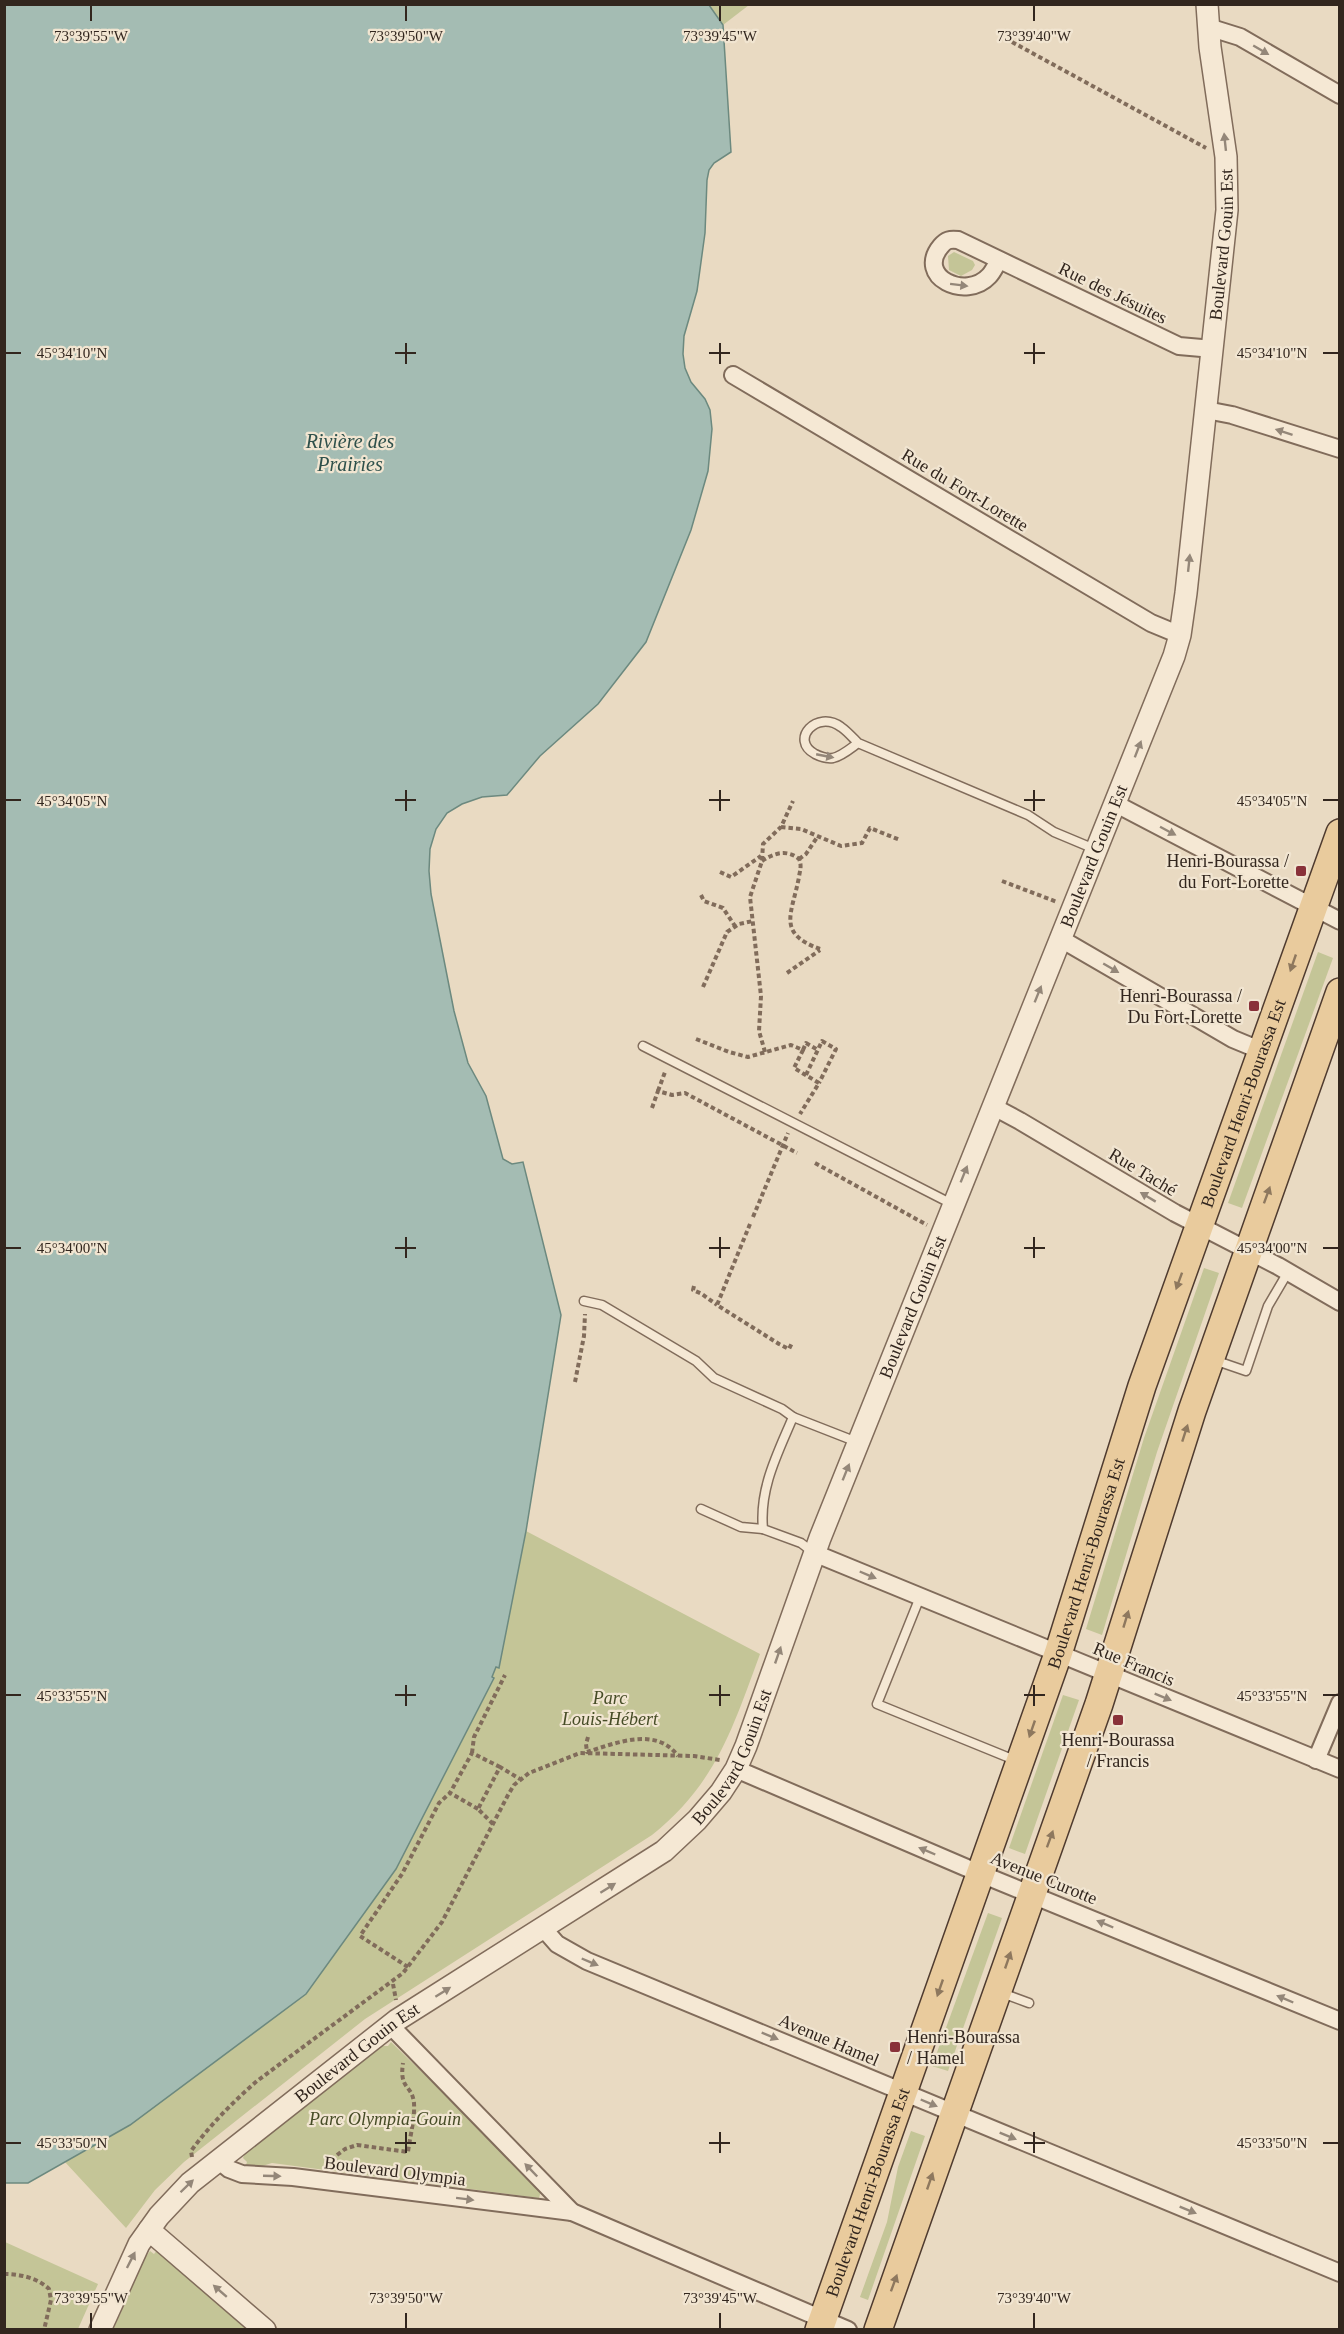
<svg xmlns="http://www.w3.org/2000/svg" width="1344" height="2334" font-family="'Times New Roman',serif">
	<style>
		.green { fill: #c4c597 }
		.water { fill: #a4bcb3; stroke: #6c897f; stroke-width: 1.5 }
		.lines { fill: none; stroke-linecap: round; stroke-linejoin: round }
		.service-casing { stroke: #816c5b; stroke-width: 11 }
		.minor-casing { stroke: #816c5b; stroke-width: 20 }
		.tertiary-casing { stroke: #816c5b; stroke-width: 24 }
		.primary-casing { stroke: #4f3b2f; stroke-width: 30 }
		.path { stroke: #816c5b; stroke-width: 4; stroke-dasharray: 4.5 3; stroke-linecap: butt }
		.service { stroke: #f5e8d4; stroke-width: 8 }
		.minor { stroke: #f5e8d4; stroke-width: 16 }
		.tertiary { stroke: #f5e8d4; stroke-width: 21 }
		.primary { stroke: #e9cb9d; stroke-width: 27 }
		.oneway { fill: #948779 }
		.oneway2 { fill: #8e785e }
		.ticks { fill: none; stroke: #32261e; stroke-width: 2 }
		.poi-dot { fill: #893139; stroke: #f1e5d1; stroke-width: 2 }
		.labels { text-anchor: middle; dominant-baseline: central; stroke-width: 4.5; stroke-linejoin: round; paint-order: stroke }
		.street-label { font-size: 18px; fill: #32261e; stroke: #f1e5d1 }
		.poi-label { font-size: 18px; fill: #32261e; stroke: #f1e5d1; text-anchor: end }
		.park-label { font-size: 18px; font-style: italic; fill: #464c26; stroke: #f1e5d1 }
		.water-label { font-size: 20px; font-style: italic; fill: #2e504b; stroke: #f1e5d1 }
		.ticks-label { font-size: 15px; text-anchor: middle; fill: #32261e; stroke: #f1e5d1; stroke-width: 4.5; stroke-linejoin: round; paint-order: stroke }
	</style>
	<rect width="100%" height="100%" fill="#e9dac2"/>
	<g class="green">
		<polygon points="709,5 749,5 723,25"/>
		<polygon points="954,252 973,261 975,265 972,270 961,276 949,270 948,256"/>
		<polygon points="1318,952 1333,958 1242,1208 1228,1203"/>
		<polygon points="1204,1268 1219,1273 1157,1452 1102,1635 1086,1629 1144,1438"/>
		<path d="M526,1531L760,1654C733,1727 716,1784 652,1835L365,2019L184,2162L155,2190L126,2228L65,2162L130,2125L396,1869L494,1679L492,1677L496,1667H499Z"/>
		<polygon points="1063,1695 1079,1700 1025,1854 1009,1848"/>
		<polygon points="988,1913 1002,1918 948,2071 932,2066"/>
		<polygon points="391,2042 539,2187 541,2191 539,2198 272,2163 259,2167 246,2165 247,2162 243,2158 245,2153 382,2046 388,2046"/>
		<polygon points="911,2131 925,2136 868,2300 860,2297 887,2222 898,2167"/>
		<polygon points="5,2242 98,2284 78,2329 5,2329"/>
		<polygon points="158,2249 248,2330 113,2330 145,2258 150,2251 154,2254"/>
	</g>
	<polygon class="water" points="5,4 709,5 723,25 731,152 714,163 709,170 707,180 705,233 697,291 684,336 683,354 685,368 691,382 705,399 710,410 712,429 708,471 691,530 646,642 598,704 540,756 507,795 482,797 462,804 447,813 436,829 430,849 429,871 431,894 454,1011 468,1063 486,1096 503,1159 512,1164 523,1162 561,1315 526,1531 499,1668 496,1667 492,1677 494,1678 396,1869 306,1994 130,2125 28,2183 4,2183"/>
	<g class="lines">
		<defs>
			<g id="service">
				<path d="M858,743C851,748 842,756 833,758C827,759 821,757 815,754C789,740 817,709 841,727C847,731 853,738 858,743L1028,815L1054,832L1097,850"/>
				<polyline points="643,1046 952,1204"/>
				<polyline points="584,1301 602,1305 696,1361 714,1378 782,1409 793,1417"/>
				<polyline points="1214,1360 1246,1371 1268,1306 1288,1272"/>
				<polyline points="701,1509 741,1527 763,1529"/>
				<path d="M814,1553L801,1543L763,1529C759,1488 778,1453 793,1417L857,1442"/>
				<polyline points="920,1597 877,1704 1017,1761"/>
				<polyline points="1002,1993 1029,2003"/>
			</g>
			<g id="minor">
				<polyline points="1208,27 1240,37 1340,95"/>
				<path d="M999,260C996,265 993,272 989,276C966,301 915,277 941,246C946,240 950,239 958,240L1179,346L1213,349"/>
				<polyline points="733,375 1151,623 1180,635"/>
				<polyline points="1206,410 1232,415 1340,449"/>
				<polyline points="1116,804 1340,921"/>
				<polyline points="1061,939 1233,1039 1262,1051"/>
				<polyline points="992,1106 1020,1121 1175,1213 1278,1266 1340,1302"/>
				<polyline points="814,1553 1340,1769"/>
				<polyline points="1316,1760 1340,1703"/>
				<polyline points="736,1769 981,1874 1340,2021"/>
				<polyline points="543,1928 557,1944 587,1961 1340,2273"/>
				<polyline points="390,2025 572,2212 848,2330"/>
				<polyline points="218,2160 229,2169 242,2174 293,2177 572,2212"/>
			</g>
			<g id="tertiary">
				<polyline points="149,2230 265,2330"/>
				<path id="s1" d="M100,2330L139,2244L159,2216L190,2183L397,2020L664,1851L697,1820L721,1792L736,1769L746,1746L820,1538L1174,656L1180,635L1186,593L1227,210L1226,157L1210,47L1207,4"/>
			</g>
			<g id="primary">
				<path id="s2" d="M819,2330L1058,1654L1142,1386L1340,833"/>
				<polyline points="878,2330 1099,1704 1192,1411 1340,992"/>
			</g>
		</defs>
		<use href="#service" class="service-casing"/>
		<use href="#minor" class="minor-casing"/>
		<use href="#tertiary" class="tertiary-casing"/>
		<use href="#primary" class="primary-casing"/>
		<g class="path">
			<polyline points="1012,42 1206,148"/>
			<polyline points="781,827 801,829 841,846 862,843 870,828 900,840"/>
			<polyline points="799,859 806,854 818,836"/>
			<path d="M762,861C774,853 787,849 799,859C802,866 800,870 799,877C792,914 776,933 820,949"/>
			<polyline points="720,872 731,877 761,856"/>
			<polyline points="1002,881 1057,902"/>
			<polyline points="701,895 704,901 723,908 735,926"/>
			<polyline points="787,973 820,950"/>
			<polyline points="703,987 727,932 739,924 753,921"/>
			<polyline points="696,1039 729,1052 748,1057 791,1045 803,1050 794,1068 819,1083 800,1114"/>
			<polyline points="803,1050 806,1043 818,1050"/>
			<polyline points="765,1052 759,1031 761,996 750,897 762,861 763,844 781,827 793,801"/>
			<polyline points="806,1075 822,1041 836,1049 819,1083"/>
			<polyline points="658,1091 665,1072"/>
			<polyline points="652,1108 658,1091 672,1095 685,1093 797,1153"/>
			<polyline points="815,1163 927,1225"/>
			<polyline points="753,1217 788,1133"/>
			<polyline points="750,1224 717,1305 779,1344 789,1349 792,1343"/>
			<polyline points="694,1286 693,1290 702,1294 717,1305"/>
			<polyline points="575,1382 584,1336 585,1314"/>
			<path d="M588,1737L586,1744L587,1752C616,1743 656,1726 678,1756"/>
			<polyline points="472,1753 474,1737 505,1675"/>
			<polyline points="478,1809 450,1793 472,1753 500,1767"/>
			<polyline points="493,1824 478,1809 500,1767 520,1779"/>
			<polyline points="408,1967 360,1936 402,1874 439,1803 450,1793"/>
			<polyline points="393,1984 396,2000"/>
			<path d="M192,2157L191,2151C210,2125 233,2102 257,2081L403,1973L442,1922L508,1795L514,1785L529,1773L580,1753L694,1756L720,1760"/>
			<path d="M325,2164L345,2149L357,2145L408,2152C410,2136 415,2119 414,2103C412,2084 399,2090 403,2063"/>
			<path d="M4,2274C20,2274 38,2278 49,2289L51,2300L44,2330"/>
		</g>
		<use href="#service" class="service"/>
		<use href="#minor" class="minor"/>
		<use href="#tertiary" class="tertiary"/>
		<use href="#primary" class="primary"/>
	</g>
	<defs><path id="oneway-solid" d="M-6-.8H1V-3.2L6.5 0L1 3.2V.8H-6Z" transform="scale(1.5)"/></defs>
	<g class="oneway">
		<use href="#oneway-solid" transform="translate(1261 50) rotate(30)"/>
		<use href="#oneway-solid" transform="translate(1225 142) rotate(-96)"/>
		<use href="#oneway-solid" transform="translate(959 285) rotate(7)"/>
		<use href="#oneway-solid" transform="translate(1284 432) rotate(-162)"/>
		<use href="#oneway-solid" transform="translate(1189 563) rotate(-84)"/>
		<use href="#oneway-solid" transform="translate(1138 749) rotate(-69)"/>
		<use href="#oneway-solid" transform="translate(825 756) rotate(11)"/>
		<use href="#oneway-solid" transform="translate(1168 831) rotate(28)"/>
		<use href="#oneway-solid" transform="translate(1111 968) rotate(30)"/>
		<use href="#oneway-solid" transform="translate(1038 994) rotate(-68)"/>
		<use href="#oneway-solid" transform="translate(964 1174) rotate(-68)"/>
		<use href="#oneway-solid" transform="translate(1148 1197) rotate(-149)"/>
		<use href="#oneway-solid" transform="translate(846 1472) rotate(-68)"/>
		<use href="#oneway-solid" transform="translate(868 1575) rotate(23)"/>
		<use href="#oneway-solid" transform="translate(778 1655) rotate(-71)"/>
		<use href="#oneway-solid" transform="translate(1163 1697) rotate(22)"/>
		<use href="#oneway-solid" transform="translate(927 1851) rotate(-157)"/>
		<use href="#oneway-solid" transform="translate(608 1888) rotate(-32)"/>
		<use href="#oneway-solid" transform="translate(1105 1924) rotate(-157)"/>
		<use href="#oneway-solid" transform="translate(590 1962) rotate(23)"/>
		<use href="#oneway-solid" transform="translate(443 1992) rotate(-32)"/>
		<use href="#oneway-solid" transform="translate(1285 1999) rotate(-157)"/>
		<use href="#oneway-solid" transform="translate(770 2036) rotate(22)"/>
		<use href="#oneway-solid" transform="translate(929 2103) rotate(23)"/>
		<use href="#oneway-solid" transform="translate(1008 2136) rotate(22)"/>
		<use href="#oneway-solid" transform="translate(531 2170) rotate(-134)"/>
		<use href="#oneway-solid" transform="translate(272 2176) rotate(2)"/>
		<use href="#oneway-solid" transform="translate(187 2186) rotate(-44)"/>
		<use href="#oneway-solid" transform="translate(465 2199) rotate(7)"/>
		<use href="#oneway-solid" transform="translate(1188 2210) rotate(22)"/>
		<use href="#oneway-solid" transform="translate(131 2260) rotate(-63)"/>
		<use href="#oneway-solid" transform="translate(220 2291) rotate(-139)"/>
	</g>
	<g class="oneway2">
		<use href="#oneway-solid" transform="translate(1293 963) rotate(109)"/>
		<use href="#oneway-solid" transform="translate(1267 1195) rotate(-70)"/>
		<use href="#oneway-solid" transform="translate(1179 1281) rotate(110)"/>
		<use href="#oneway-solid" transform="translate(1185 1433) rotate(-72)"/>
		<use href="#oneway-solid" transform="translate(1126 1619) rotate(-73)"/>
		<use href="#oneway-solid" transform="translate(1032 1729) rotate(109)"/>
		<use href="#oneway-solid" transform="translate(1050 1839) rotate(-70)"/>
		<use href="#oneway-solid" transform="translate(1008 1960) rotate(-71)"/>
		<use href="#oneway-solid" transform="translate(940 1988) rotate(109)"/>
		<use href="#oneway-solid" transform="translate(930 2181) rotate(-71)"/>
		<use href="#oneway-solid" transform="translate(894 2283) rotate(-70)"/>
	</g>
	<path class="ticks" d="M91,6V21M406,6V21M720,6V21M1034,6V21M406,343V364M720,343V364M1034,343V364M6,353H21M395,353H416M709,353H730M1024,353H1045M1323,353H1338M406,790V811M720,790V811M1034,790V811M6,800H21M395,800H416M709,800H730M1024,800H1045M1323,800H1338M406,1237V1258M720,1237V1258M1034,1237V1258M6,1248H21M395,1248H416M709,1248H730M1024,1248H1045M1323,1248H1338M406,1685V1706M720,1685V1706M1034,1685V1706M6,1695H21M395,1695H416M709,1695H730M1024,1695H1045M1323,1695H1338M406,2132V2153M720,2132V2153M1034,2132V2153M6,2143H21M395,2143H416M709,2143H730M1024,2143H1045M1323,2143H1338M91,2313V2328M406,2313V2328M720,2313V2328M1034,2313V2328"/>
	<g class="poi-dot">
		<rect x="1295" y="865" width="12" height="12" rx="3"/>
		<rect x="1248" y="1000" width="12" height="12" rx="3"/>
		<rect x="1112" y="1714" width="12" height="12" rx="3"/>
		<rect x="889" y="2041" width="12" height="12" rx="3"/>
	</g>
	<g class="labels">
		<g class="street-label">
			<text stroke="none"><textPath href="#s1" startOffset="2474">Boulevard Gouin Est</textPath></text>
			<text transform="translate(1113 293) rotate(26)">Rue des Jésuites</text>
			<text transform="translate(965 490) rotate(31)">Rue du Fort-Lorette</text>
			<text stroke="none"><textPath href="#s1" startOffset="1844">Boulevard Gouin Est</textPath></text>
			<text stroke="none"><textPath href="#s2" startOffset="1298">Boulevard Henri-Bourassa Est</textPath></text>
			<text transform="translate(1143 1172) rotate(31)">Rue Taché</text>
			<text stroke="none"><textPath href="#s1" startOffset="1358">Boulevard Gouin Est</textPath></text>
			<text stroke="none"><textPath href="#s2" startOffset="812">Boulevard Henri-Bourassa Est</textPath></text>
			<text transform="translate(1134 1664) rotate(23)">Rue Francis</text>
			<text stroke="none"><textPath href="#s1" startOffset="872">Boulevard Gouin Est</textPath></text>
			<text transform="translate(1044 1878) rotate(22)">Avenue Curotte</text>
			<text transform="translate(829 2040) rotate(23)">Avenue Hamel</text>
			<text stroke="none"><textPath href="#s1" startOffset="386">Boulevard Gouin Est</textPath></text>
			<text transform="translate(395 2171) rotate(7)">Boulevard Olympia</text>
			<text stroke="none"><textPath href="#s2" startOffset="146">Boulevard Henri-Bourassa Est</textPath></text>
		</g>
		<g class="poi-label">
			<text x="1289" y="861">Henri-Bourassa /<tspan x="1289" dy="21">du Fort-Lorette</tspan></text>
			<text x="1242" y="996">Henri-Bourassa /<tspan x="1242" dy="21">Du Fort-Lorette</tspan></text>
			<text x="1118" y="1740" text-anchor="middle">Henri-Bourassa<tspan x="1118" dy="21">/ Francis</tspan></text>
			<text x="907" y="2037" text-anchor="start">Henri-Bourassa<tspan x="907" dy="21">/ Hamel</tspan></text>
		</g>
		<g class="park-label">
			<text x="610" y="1698">Parc<tspan x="610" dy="21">Louis-Hébert</tspan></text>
			<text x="385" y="2119">Parc Olympia-Gouin</text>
		</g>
		<g class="water-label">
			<text x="350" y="441">Rivière des<tspan x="350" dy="23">Prairies</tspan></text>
		</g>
	</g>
	<g class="ticks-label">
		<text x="91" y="41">73°39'55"W</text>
		<text x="406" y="41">73°39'50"W</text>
		<text x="720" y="41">73°39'45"W</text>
		<text x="1034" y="41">73°39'40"W</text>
		<text x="72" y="358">45°34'10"N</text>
		<text x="1272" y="358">45°34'10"N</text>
		<text x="72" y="806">45°34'05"N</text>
		<text x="1272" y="806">45°34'05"N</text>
		<text x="72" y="1253">45°34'00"N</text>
		<text x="1272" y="1253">45°34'00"N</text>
		<text x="72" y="1701">45°33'55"N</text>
		<text x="1272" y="1701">45°33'55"N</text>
		<text x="72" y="2148">45°33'50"N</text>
		<text x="1272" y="2148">45°33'50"N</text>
		<text x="91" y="2303">73°39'55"W</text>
		<text x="406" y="2303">73°39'50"W</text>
		<text x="720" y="2303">73°39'45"W</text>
		<text x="1034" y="2303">73°39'40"W</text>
	</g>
	<rect width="1344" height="2334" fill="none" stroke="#32261e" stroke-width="12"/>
</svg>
